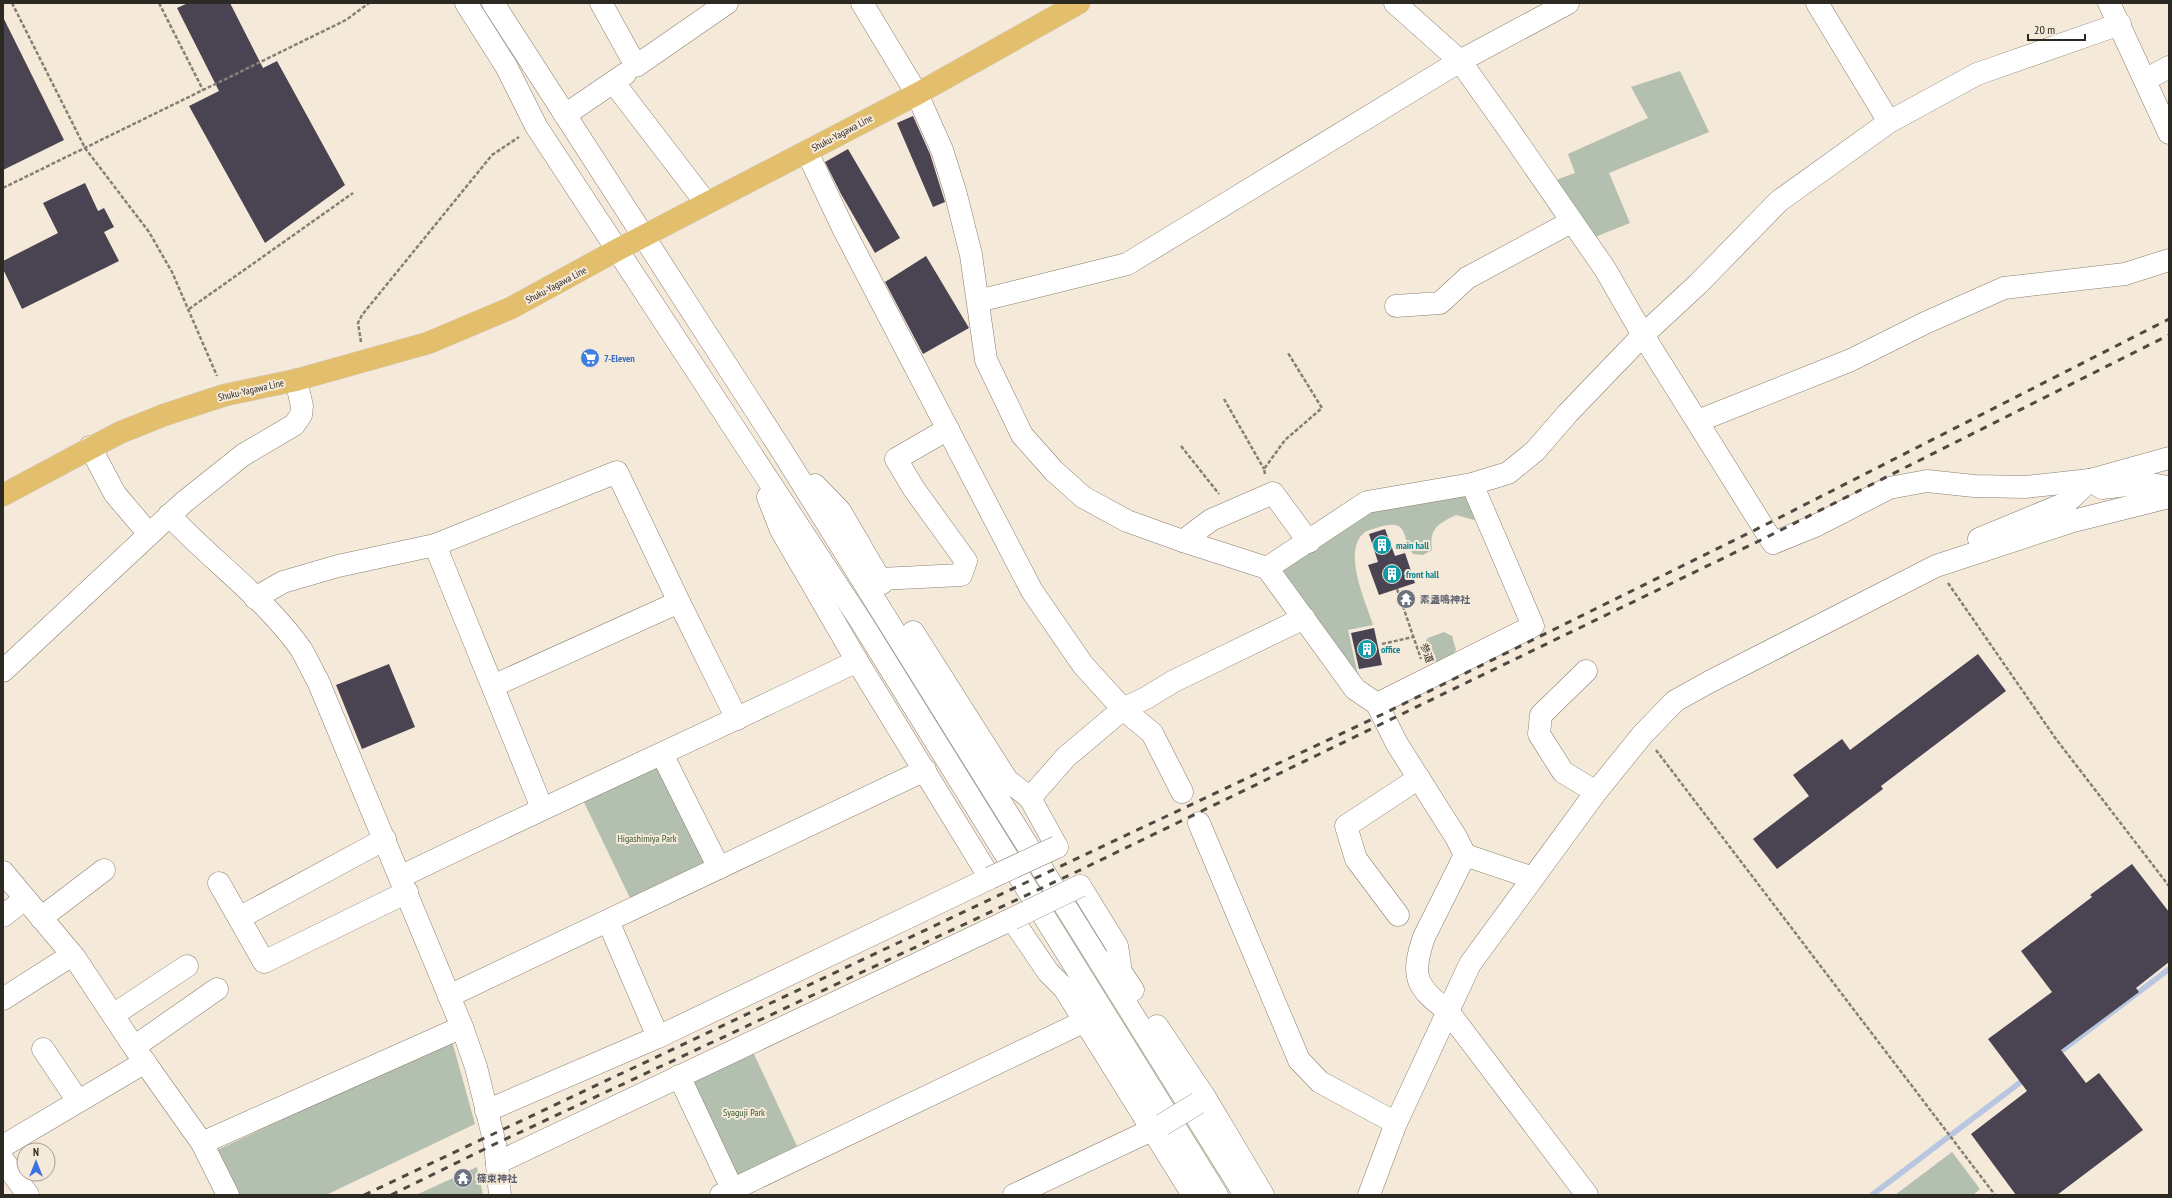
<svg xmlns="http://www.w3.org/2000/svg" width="2172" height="1198" font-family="'PT Sans Narrow','Noto Sans JP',sans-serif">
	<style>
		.green { fill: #b3c0af }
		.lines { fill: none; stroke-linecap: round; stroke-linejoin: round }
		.stream { stroke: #b7c6e1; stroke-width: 5.5 }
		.building { fill: #4a4452 }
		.minor-casing { stroke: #897f70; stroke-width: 23 }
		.major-casing { stroke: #d1d0ce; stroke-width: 23 }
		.path { stroke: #877f75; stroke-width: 2.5; stroke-dasharray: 4 2; stroke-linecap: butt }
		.minor { stroke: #fff; stroke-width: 22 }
		.major { stroke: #e3bf6d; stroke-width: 22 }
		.rail { stroke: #4e4941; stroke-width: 3; stroke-dasharray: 7 7; stroke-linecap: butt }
		.minor-bridge-casing { stroke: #897f70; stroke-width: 23; stroke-linecap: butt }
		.minor-bridge { stroke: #fff; stroke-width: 22 }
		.labels { text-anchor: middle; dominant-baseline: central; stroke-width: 4; stroke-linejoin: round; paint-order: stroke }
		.street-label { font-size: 10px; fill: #2c2822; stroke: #f5e9d9 }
		.shop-label { font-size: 10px; font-weight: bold; fill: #366cbe; stroke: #f5e9d9; text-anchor: start }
		.culture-label { font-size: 10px; font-weight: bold; fill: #0d838f; stroke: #f5e9d9; text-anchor: start }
		.worship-label { font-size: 10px; font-weight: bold; fill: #5b616d; stroke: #f5e9d9; text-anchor: start }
		.park-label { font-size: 10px; fill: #38562f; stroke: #f5e9d9 }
	</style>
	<rect width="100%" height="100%" fill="#f5e9d9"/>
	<g class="green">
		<polygon points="1680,71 1709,132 1609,173 1630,223 1595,237 1556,180 1575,173 1568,154 1648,118 1631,87"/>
		<path d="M1464,492L1478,515L1474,520L1456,515C1438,524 1429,528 1432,550L1423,555L1413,554C1400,535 1410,517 1376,528C1373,529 1368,530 1365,532C1341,550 1366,602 1373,625L1348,630L1357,671L1365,686L1279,569L1372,508Z"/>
		<polygon points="1444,632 1452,636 1456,650 1453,655 1436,662 1430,659 1424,643 1428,638"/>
		<polygon points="657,762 705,862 630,898 582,798"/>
		<polygon points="452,1041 475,1124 326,1195 234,1195 213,1152"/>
		<polygon points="752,1050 797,1146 737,1175 691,1079"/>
		<polygon points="1952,1152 1980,1189 1973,1195 1895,1195"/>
		<polygon points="477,1167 483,1195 416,1195"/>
	</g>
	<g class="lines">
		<g class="stream">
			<polyline points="2056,1055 2169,969"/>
			<polyline points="1872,1195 2026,1078"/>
		</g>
	</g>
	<g class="building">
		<polygon points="188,3 230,3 263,68 277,61 345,185 265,243 189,106 219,91 177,8"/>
		<polygon points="3,17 64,140 3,170"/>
		<polygon points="913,116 930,154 945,202 933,207 897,123"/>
		<polygon points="848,149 900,238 875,253 841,194 825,162"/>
		<polygon points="85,183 98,211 104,208 114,227 104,232 119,261 22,309 3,269 3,261 58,233 43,203"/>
		<polygon points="926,256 969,328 923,354 885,282"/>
		<polygon points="1385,529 1395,556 1405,553 1415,583 1379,595 1368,565 1378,562 1369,534"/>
		<polygon points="1374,628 1382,665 1359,669 1351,633"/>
		<polygon points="1978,654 2006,691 1881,786 1883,789 1777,869 1753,839 1809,796 1793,775 1842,739 1850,750"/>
		<polygon points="389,664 415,727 362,749 336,685"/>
		<polygon points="2132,864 2169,912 2169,962 2136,988 2139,992 2061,1050 2086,1083 2099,1073 2143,1130 2057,1195 2016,1195 1971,1134 2027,1091 1988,1039 2052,992 2021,951 2092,897 2090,895"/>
	</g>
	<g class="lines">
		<defs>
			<g id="minor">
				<polyline points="466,3 506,66 536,126 862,623 1217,1195"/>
				<polyline points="493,3 782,451 1245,1195"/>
				<polyline points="601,3 636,66 727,3"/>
				<path d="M862,3L917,94L942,150L955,191L971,255L986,360L1022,435L1054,471L1083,497L1127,521L1183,541L1267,568L1355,689L1377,704L1397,744L1456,837L1465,855L1424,937C1411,975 1415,987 1447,1010L1587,1195"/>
				<polyline points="1395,3 1460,61 1507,127 1605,269 1643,335 1773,543 1817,525 1889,488 1927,481 1974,486 2025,487 2090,480"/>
				<polyline points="1817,3 1889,122"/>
				<polyline points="2109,3 2169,133"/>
				<polyline points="2145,80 2169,67"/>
				<polyline points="614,83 706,203"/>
				<polyline points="565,115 625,74"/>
				<polyline points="807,152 844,230 1032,591 1083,665 1123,709 1152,733 1182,792"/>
				<polyline points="978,301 1127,264 1460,61 1568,3"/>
				<polyline points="1396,306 1440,303 1467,278 1571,222"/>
				<polyline points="1698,421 1851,360 1925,323 2004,288 2125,274 2169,260"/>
				<polyline points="90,447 115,494 149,534"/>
				<polyline points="2169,458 2090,480 2102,488 2144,483 2169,487"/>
				<polyline points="815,485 840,511 882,583"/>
				<path d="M169,515C211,560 265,598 301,649C307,659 312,671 318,681L462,1027L476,1067L495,1144L500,1195"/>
				<polyline points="1979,539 2066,503 2090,480"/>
				<polyline points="1183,541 1211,520 1273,493 1309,542"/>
				<polyline points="1267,568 1367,502 1472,484 1508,473 1535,451 1568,413 1643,335 1698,284 1779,201 1889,122 1977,74 2120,24"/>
				<polyline points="880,579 961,575 966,561 914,489 896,459 948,429"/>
				<polyline points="255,598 283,582 338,566 435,545"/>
				<polyline points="913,632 1007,780 1030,798 1057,847"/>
				<polyline points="3,671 184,502 243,455 294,425 301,415 302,406 296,380"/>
				<polyline points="1586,671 1541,715 1539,734 1563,772 1596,792"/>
				<polyline points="493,686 679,602"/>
				<polyline points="1377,704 1533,626 1472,484"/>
				<polyline points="662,754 719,868"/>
				<polyline points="1030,798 1066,757 1123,709 1146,698 1174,681 1304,618"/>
				<polyline points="542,808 435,545 617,472 679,602 737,719"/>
				<polyline points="1199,823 1299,1060 1320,1082 1396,1123"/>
				<polyline points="1465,855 1533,878"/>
				<polyline points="3,872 75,958 134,1047 202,1143 228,1195"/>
				<path d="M400,877C552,803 705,735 857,661"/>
				<polyline points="219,883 264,962 407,892"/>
				<polyline points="1080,886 1117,946 1121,972 1133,990"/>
				<polyline points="1398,915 1356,859 1346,826 1419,778"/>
				<polyline points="3,916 25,899"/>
				<polyline points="41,918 104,870"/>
				<polyline points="239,918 385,839"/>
				<polyline points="449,996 925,770"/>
				<polyline points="3,999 72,955"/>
				<polyline points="113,1015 187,966"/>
				<polyline points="1157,1026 1206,1099 1263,1195"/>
				<polyline points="658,1037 990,878 857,661 781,530 768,497"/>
				<polyline points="134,1047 217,989"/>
				<polyline points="43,1049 78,1101"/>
				<polyline points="679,1076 735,1195"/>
				<polyline points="486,1111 658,1037 608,921"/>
				<polyline points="202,1143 462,1027"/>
				<polyline points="3,1146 145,1062"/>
				<polyline points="3,1160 28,1195"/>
				<polyline points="497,1163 1012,919 1048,972 1064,988 1193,1195"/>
				<polyline points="721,1195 1085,1021"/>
				<polyline points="1014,1195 1162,1125"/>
				<polyline points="1369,1195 1396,1123 1470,964 1596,792 1643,734 1675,701 1711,681 1936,566 2073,521 2169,497"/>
			</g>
			<polyline id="major" points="3,495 119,433 164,415 225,395 296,380 428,343 511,308 617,250 917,94 1079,3"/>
		</defs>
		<use href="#minor" class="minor-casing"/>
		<use href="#major" class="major-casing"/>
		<g class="path">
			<polyline points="12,3 85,148 149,232 172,272 217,376"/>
			<polyline points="159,3 203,90"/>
			<polyline points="3,188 346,20 369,3"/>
			<polyline points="189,309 353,193"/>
			<polyline points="361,342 358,323 362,315 492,155 519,137"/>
			<polyline points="1224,399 1264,469"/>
			<polyline points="1181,446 1219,494"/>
			<polyline points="1265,474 1264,469 1285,440 1322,408 1288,353"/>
			<polyline points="1948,583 2056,739 2169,886"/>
			<polyline points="1397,589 1421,659"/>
			<polyline points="1382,644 1413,637"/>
			<polyline points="1656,750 1995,1195"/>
		</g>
		<use href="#minor" class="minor"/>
		<use href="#major" class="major"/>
		<g class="rail">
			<polyline points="364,1195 1383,714 1763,526 2169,319"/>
			<polyline points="391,1195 495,1144 1076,872 1767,537 2169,335"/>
		</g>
		<defs>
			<g id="minor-bridge">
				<polyline points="990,878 1057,847"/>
				<polyline points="1012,919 1080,886"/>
				<polyline points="1162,1125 1198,1103"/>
			</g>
		</defs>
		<use href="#minor-bridge" class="minor-bridge-casing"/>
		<use href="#minor-bridge" class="minor-bridge"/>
	</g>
	<defs>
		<symbol id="supermarket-disc" viewBox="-11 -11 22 22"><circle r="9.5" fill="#3f7fe0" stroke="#f5e9d9"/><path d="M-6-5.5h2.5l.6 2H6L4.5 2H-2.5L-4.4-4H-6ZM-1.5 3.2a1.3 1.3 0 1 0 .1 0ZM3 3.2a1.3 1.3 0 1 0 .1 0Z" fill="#fff"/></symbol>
		<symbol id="building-disc" viewBox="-11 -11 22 22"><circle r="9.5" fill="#0f9aa8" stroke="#f5e9d9"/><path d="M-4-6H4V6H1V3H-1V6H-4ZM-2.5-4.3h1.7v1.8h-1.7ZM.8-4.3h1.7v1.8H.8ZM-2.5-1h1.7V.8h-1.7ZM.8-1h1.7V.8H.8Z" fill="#fff"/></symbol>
		<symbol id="temple-disc" viewBox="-11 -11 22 22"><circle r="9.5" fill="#6b7280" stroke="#f5e9d9"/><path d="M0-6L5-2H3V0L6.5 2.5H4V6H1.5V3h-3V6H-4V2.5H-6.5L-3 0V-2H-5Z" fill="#fff"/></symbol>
	</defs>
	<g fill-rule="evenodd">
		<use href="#supermarket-disc" x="579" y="347" width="22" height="22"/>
		<use href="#building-disc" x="1371" y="534" width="22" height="22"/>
		<use href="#building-disc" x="1381" y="563" width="22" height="22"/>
		<use href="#temple-disc" x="1395" y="588" width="22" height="22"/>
		<use href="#building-disc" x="1356" y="638" width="22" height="22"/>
		<use href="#temple-disc" x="452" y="1167" width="22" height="22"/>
	</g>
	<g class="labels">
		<g class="street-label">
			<text transform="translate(842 133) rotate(-28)">Shuku-Yagawa Line</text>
			<text transform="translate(556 285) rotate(-28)">Shuku-Yagawa Line</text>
			<text transform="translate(251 390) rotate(-13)">Shuku-Yagawa Line</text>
			<text transform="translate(1427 653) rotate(72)">参道</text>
		</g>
		<g class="shop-label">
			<text x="604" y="358">7-Eleven</text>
		</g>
		<g class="culture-label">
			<text x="1396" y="545">main hall</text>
			<text x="1406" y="574">front hall</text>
			<text x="1381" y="649">office</text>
		</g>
		<g class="worship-label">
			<text x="1420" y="599">素盞鳴神社</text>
			<text x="477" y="1178">篠束神社</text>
		</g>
		<g class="park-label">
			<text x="647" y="838">Higashimiya Park</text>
			<text x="744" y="1112">Syaguji Park</text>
		</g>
	</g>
	<rect width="2172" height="1198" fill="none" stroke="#2c2822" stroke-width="8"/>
	<g transform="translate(36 1162)"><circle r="19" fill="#f5e9d9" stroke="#a59c90"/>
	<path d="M0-3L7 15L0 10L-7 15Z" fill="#3d71e1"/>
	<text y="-6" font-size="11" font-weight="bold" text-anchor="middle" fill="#2c2822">N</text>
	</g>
	<path d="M2028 34v6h57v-6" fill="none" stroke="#2c2822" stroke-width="2"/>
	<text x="2034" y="34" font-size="12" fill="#2c2822" stroke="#f5e9d9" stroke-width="3" paint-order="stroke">20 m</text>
</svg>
